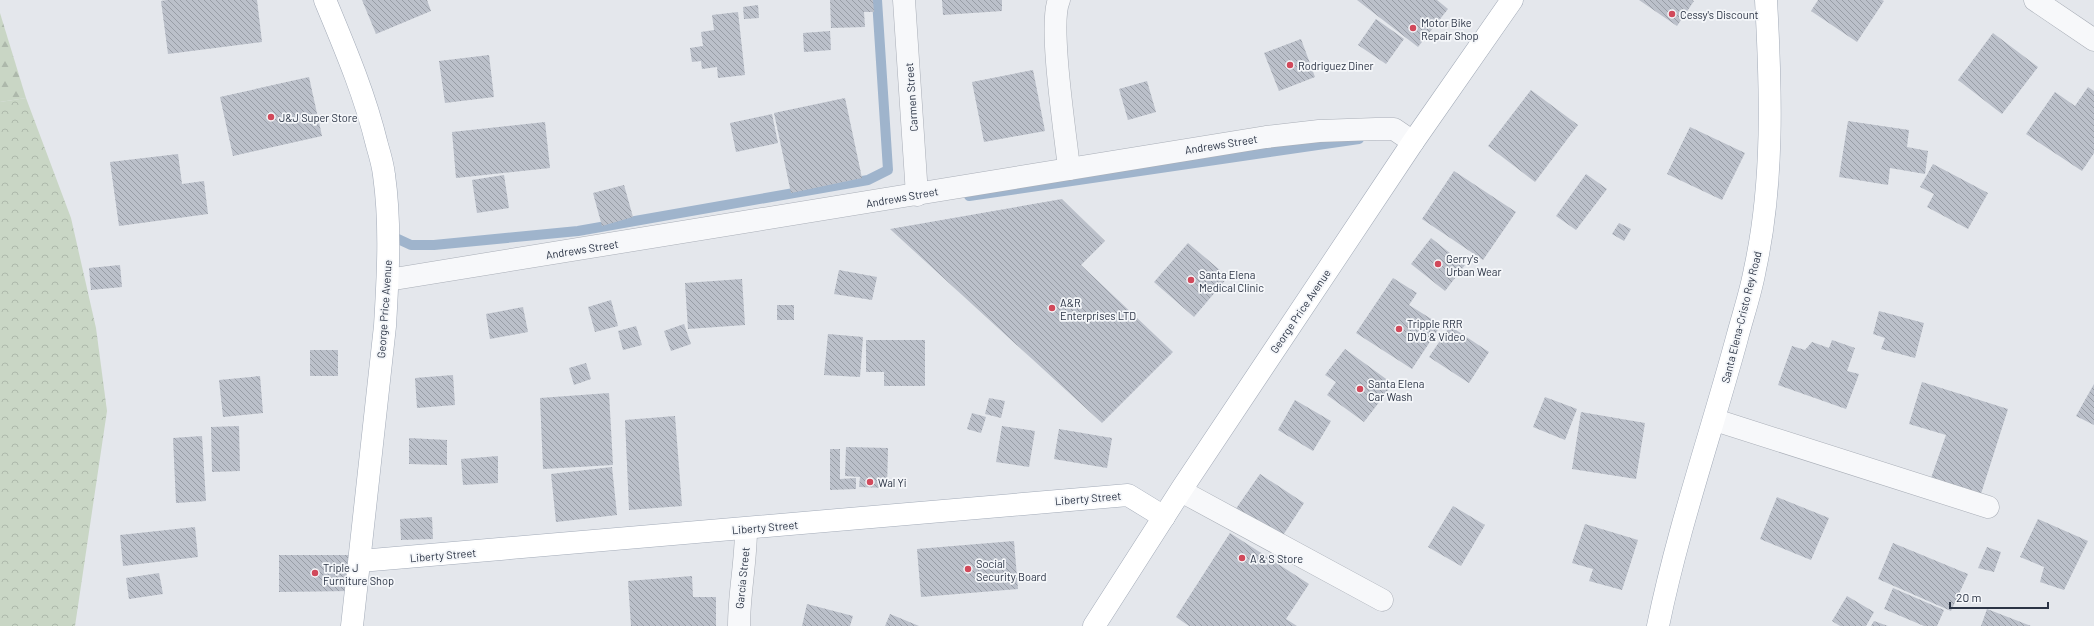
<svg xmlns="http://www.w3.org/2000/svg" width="2094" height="626" font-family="Barlow,sans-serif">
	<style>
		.forest { fill: url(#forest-firs) }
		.park { fill: url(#park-crowns) }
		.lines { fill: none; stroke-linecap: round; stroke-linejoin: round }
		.stream { stroke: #9fb4cc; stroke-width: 10 }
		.building { fill: url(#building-back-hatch) }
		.minor-casing { stroke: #a9aeb7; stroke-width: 23 }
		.major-casing { stroke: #a3abb8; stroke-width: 23 }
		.minor { stroke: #f7f8fa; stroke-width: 22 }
		.major { stroke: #fff; stroke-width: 22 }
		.poi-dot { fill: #d1495b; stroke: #f4f6f9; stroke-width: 1.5 }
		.labels { text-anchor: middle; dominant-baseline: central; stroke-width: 3.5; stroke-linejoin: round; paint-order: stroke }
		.poi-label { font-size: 11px; fill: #2b3445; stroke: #f4f6f9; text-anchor: start }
		.street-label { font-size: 11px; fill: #2b3445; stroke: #f4f6f9 }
	</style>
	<defs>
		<pattern id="forest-firs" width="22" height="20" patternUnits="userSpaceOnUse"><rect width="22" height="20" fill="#c9d6c5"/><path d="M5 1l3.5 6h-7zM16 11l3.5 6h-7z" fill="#adb8ab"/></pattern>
		<pattern id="park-crowns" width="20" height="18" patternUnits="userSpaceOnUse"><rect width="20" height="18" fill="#c9d6c5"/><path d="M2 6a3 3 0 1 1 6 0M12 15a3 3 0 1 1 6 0" fill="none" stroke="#adb8ab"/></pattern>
		<pattern id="building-back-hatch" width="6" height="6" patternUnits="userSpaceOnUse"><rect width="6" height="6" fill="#bbc0ca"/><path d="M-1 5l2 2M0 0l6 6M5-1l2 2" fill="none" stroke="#989da6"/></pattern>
	</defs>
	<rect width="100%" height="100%" fill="#e4e7ec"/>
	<polygon class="forest" points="0,13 26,98 0,102"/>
	<polygon class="park" points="26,98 71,218 96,328 107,411 75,626 0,626 0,102"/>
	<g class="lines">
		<g class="stream">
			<polyline points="969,196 1359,139"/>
			<polyline points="398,239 411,245 434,245 578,231 868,180 888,170 877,0"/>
		</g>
	</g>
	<g class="building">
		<polygon points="167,0 257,0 262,42 168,54 161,1"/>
		<polygon points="362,0 427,0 431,11 376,34"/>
		<polygon points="830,0 873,0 874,12 864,12 865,27 831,28"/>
		<polygon points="942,0 1002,0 1002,11 943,15"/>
		<polygon points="1357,0 1437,0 1448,9 1418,47"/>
		<polygon points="1639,0 1692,0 1694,1 1677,26"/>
		<polygon points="1818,0 1882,0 1884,1 1857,42 1811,11"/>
		<polygon points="758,5 759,18 744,19 743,7"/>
		<polygon points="738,12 745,75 718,78 717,67 702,69 701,61 692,62 690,48 703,46 701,32 714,30 712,15"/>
		<polygon points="1376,19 1404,39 1386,64 1358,45"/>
		<polygon points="830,31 831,50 804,52 803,33"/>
		<polygon points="1993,33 2038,67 2002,114 1958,80"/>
		<polygon points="1301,39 1315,77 1279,91 1264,53"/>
		<polygon points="489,55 494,97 445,103 439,61"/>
		<polygon points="1033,70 1045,131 984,142 972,82"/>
		<polygon points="309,77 322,136 233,156 220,97"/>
		<polygon points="1147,81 1156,112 1128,120 1119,89"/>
		<polygon points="2088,87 2094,91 2094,153 2082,171 2026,134 2055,92 2075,106"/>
		<polygon points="1531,90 1578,125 1535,182 1488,146"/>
		<polygon points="845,98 862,178 791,193 774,113"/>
		<polygon points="772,114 778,143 736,152 730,123"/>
		<polygon points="1848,121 1909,130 1907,147 1928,151 1925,174 1890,168 1888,185 1839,177"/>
		<polygon points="545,122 550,168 456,178 452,132"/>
		<polygon points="1690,127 1745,153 1722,200 1667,174"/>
		<polygon points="178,154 182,184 204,181 208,214 119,226 110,162"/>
		<polygon points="1933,164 1988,193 1968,229 1927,207 1934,194 1920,187"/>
		<polygon points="1454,171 1516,212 1483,260 1422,219"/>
		<polygon points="1586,174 1607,189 1576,230 1556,216"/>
		<polygon points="504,175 509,208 477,213 472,180"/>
		<polygon points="624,185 633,217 602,226 593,193"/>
		<polygon points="1062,199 1105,241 1081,265 1173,352 1102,423 890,229"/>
		<polygon points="1619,223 1631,229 1624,241 1612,234"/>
		<polygon points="1431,238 1465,265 1445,291 1411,264"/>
		<polygon points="1188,243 1228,277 1194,317 1154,282"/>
		<polygon points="120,265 122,287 91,290 89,268"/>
		<polygon points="839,270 877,277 872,300 834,294"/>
		<polygon points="1393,278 1417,293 1409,305 1441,325 1412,369 1356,333"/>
		<polygon points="742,279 745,325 688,329 685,283"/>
		<polygon points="611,300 618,326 595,332 588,307"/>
		<rect x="777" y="305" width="17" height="15"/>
		<polygon points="523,307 528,332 490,339 486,314"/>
		<polygon points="1879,311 1924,323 1915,358 1881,349 1885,338 1873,334"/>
		<polygon points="684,324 691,344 671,351 664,331"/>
		<polygon points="636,326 642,345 623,350 618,331"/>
		<polygon points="1450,326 1489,352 1469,383 1429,357"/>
		<polygon points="828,334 863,337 860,377 824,375"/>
		<polygon points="866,340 925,340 925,386 884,386 884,372 866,372"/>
		<polygon points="1832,340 1855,348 1847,371 1859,374 1846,409 1778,385 1792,346 1805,350 1812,342 1829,348"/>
		<polygon points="1345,349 1393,384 1364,422 1327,395 1336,382 1325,375"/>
		<rect x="310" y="350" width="28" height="26"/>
		<polygon points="586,363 591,379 574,385 569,368"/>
		<polygon points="453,375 455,405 417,408 415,378"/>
		<polygon points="260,376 263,413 223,417 219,380"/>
		<polygon points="1922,382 2008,409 1980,497 1930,481 1946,435 1909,424"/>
		<polygon points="2094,384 2094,425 2076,416"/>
		<polygon points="609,393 613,465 543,469 540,398"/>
		<polygon points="1545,397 1577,409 1565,440 1533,427"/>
		<polygon points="989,398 1005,401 1001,418 985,414"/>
		<polygon points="1295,400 1331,421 1313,451 1278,430"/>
		<polygon points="1581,412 1645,423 1636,479 1572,469"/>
		<polygon points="972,413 986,417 981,433 967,429"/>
		<polygon points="675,416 682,506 629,510 625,420"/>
		<polygon points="239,426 240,471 212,472 211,427"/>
		<polygon points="1002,426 1035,431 1029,467 996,462"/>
		<polygon points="1059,429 1112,438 1107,468 1054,459"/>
		<polygon points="202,436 206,501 176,503 173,438"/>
		<polygon points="409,438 447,440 447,465 409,464"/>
		<polygon points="846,447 888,448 887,488 859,487 860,477 845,476"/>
		<polygon points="830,449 840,449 840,479 856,478 856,489 830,490"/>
		<polygon points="498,456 498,483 463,485 461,459"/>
		<polygon points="612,467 617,515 556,522 551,474"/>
		<polygon points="1260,474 1304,503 1278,543 1233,513"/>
		<polygon points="1777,497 1829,518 1811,560 1760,539"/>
		<polygon points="1453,506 1485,525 1461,566 1428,547"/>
		<polygon points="432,517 433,539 401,540 400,519"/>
		<polygon points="2038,519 2088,541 2064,590 2040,582 2044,567 2020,557"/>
		<polygon points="1585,524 1638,540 1622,590 1589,581 1593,569 1572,563"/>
		<polygon points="195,527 198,557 123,566 120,535"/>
		<polygon points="1230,533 1309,584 1286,619 1297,626 1189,626 1176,617"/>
		<polygon points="1014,541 1018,589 921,597 917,549"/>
		<polygon points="1893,543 1968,574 1951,611 1878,579"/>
		<polygon points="1987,547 2001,552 1994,572 1978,568"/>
		<polygon points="279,555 351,555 351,591 279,592"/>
		<polygon points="159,573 163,594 129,599 126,578"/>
		<polygon points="692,576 693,597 716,597 716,626 631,626 628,581"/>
		<polygon points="1893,588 1944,610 1937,626 1924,626 1884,609"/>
		<polygon points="1847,596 1874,612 1866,626 1840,626 1832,621"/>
		<polygon points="807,604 853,616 850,626 802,626"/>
		<polygon points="1987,609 2031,626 1981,626"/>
		<polygon points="890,614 919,626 885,626"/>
		<polygon points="1874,621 1888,626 1871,626"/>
	</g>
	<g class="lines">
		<defs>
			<g id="minor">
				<polyline points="904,0 917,195"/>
				<path d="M1059,0C1048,24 1066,137 1069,169"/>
				<polyline points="2035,0 2094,40"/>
				<polyline points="388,280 1266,137 1319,131 1376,129 1394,129 1413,142"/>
				<polyline points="1715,420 1988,507"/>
				<polyline points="1181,491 1382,600"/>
				<path d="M739,626C739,593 746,562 746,529"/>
			</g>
			<g id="major">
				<path d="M325,0C345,48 365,95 377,145C380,155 383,165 384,175C391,224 388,276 385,326L352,626"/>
				<polyline points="360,561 1128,495 1164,517"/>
				<polyline points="1094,626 1183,487 1413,142 1512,0"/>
				<path d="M1658,626C1678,528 1711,434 1737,338C1743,315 1751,292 1755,269C1774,182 1771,89 1766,0"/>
			</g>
		</defs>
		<use href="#minor" class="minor-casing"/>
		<use href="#major" class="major-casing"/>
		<use href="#minor" class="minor"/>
		<use href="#major" class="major"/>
	</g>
	<g class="poi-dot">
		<circle cx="1672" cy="14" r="4"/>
		<circle cx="1413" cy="28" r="4"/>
		<circle cx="1290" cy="65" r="4"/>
		<circle cx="271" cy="117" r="4"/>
		<circle cx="1438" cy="264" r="4"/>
		<circle cx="1191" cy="280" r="4"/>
		<circle cx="1052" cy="308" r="4"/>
		<circle cx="1399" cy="329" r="4"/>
		<circle cx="1360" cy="389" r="4"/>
		<circle cx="870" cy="482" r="4"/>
		<circle cx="1242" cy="558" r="4"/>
		<circle cx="968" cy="569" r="4"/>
		<circle cx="315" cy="573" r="4"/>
	</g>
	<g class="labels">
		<g class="poi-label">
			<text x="1680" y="14">Cessy's Discount</text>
			<text x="1421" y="22">Motor Bike<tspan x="1421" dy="13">Repair Shop</tspan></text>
			<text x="1298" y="65">Rodriguez Diner</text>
			<text x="279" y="117">J&amp;J Super Store</text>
			<text x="1446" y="258">Gerry's<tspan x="1446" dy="13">Urban Wear</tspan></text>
			<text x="1199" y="274">Santa Elena<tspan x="1199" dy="13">Medical Clinic</tspan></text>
			<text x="1060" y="302">A&amp;R<tspan x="1060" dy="13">Enterprises LTD</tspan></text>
			<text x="1407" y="323">Tripple RRR<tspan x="1407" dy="13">DVD &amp; Video</tspan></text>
			<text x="1368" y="383">Santa Elena<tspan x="1368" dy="13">Car Wash</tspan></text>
			<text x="878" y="482">Wal Yi</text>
			<text x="1250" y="558">A &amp; S Store</text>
			<text x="976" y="563">Social<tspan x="976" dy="13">Security Board</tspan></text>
			<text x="323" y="567">Triple J<tspan x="323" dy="13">Furniture Shop</tspan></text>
		</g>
		<g class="street-label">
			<text transform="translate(911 97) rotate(-94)">Carmen Street</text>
			<text transform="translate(1221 144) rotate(-9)">Andrews Street</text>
			<text transform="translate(902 197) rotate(-10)">Andrews Street</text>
			<text transform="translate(582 249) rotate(-9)">Andrews Street</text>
			<text transform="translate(384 309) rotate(-86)">George Price Avenue</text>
			<text transform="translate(1300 311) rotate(-56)">George Price Avenue</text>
			<text transform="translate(1741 317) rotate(-76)">Santa Elena-Cristo Rey Road</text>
			<text transform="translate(1088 498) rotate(-5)">Liberty Street</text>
			<text transform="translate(765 527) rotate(-5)">Liberty Street</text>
			<text transform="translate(443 555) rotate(-5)">Liberty Street</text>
			<text transform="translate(742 578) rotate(-84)">García Street</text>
		</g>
	</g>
	<path d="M1950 602v6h98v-6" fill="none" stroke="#2b3445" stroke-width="2"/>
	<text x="1956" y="602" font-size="12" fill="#2b3445" stroke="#f4f6f9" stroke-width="3" paint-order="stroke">20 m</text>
</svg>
